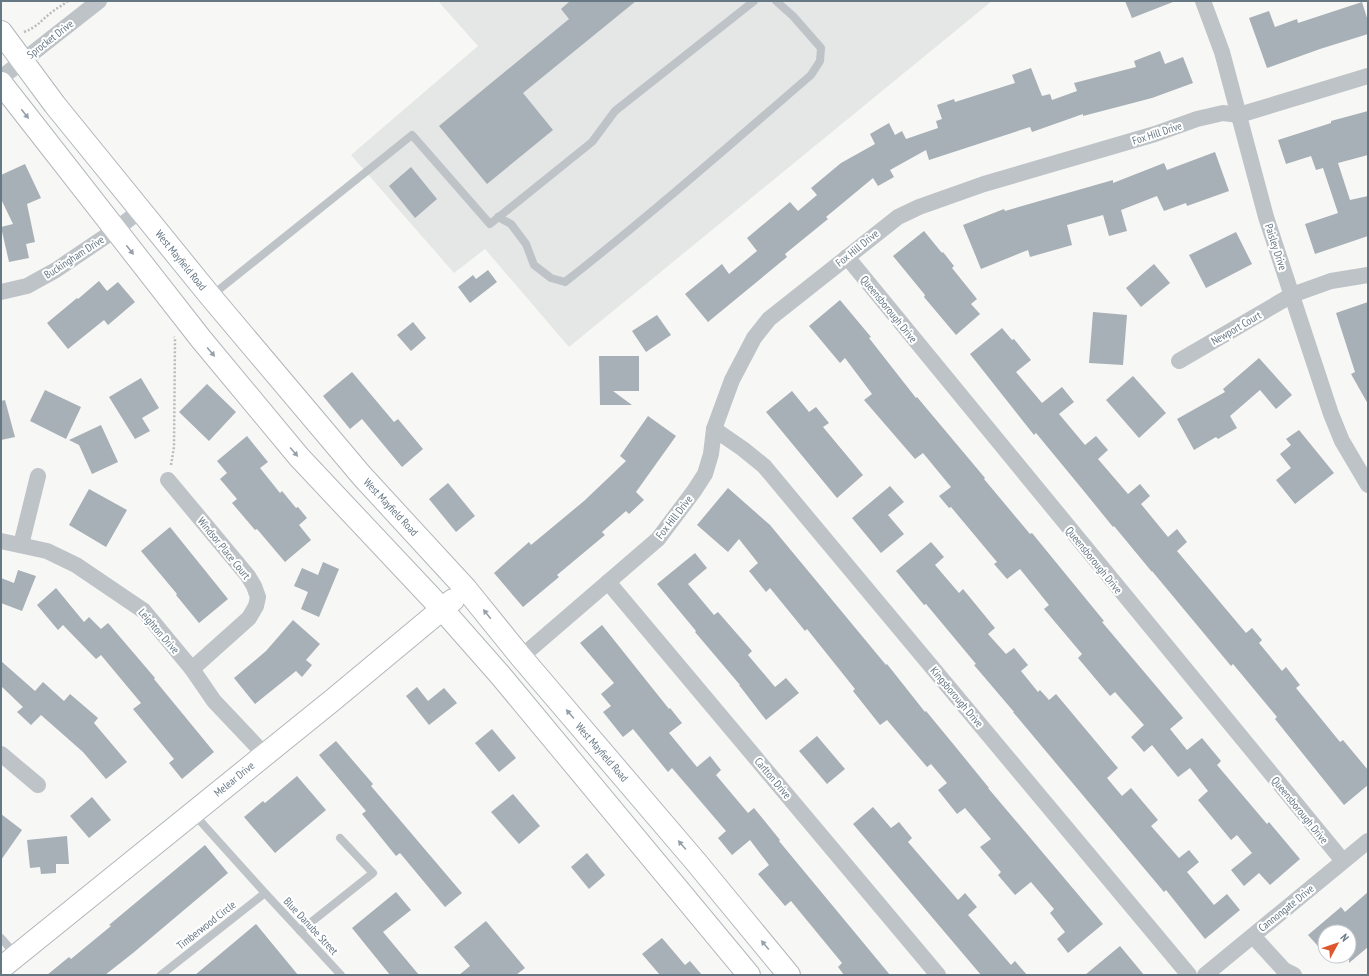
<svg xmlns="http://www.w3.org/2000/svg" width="1369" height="976" font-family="'PT Sans Narrow',sans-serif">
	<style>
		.built { fill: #e5e6e6 }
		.building { fill: #a7b0b6 }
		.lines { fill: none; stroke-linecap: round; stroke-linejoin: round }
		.secondary-casing { stroke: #b1b7bb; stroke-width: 24 }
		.path { stroke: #b9bcbf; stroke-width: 2.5; stroke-dasharray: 2 2; stroke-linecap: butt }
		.lane { stroke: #bec3c7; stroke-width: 8 }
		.street { stroke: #bec3c7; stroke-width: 16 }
		.secondary { stroke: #fff; stroke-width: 22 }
		.oneway { fill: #95a0aa }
		.labels { text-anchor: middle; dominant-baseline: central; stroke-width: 4; stroke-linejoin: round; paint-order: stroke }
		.street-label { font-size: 11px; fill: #677885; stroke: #fff }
	</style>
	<rect width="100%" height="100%" fill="#f7f7f5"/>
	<polygon class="built" points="438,1 992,1 569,347 485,249 454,273 351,155 478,46"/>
	<g class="building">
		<polygon points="570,1 636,1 523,93 553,130 487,184 439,126 569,19 561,9"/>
		<polygon points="1125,1 1172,1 1173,2 1132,18"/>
		<polygon points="1362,2 1368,21 1368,34 1320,49 1267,68 1249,18 1269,11 1275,27 1297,19 1298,23"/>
		<polygon points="1160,51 1165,64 1183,57 1193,83 1152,98 1083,116 1083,114 1032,132 1030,127 929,160 926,150 890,170 894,177 878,186 873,178 826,217 828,219 785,254 787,257 708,322 685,294 722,264 729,274 757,251 747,238 790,202 798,211 817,195 811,188 841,163 875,144 870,134 889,123 895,135 902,131 906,139 938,128 936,121 942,119 937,105 954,99 955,102 1015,83 1012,75 1031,68 1042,96 1050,94 1052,100 1077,91 1074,83 1136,67 1134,61"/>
		<polygon points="1368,111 1368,155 1338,163 1350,200 1368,196 1368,236 1315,254 1305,224 1338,213 1323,168 1316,170 1311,156 1286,164 1278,140 1331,123 1331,121"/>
		<polygon points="1215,152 1229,191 1187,206 1186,203 1164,211 1157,196 1121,210 1127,231 1109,236 1103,215 1067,225 1072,245 1030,257 1028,250 981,269 963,225 1004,209 1005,211 1113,180 1113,183 1164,163 1167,170"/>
		<polygon points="25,164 41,198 27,204 35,242 26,244 29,258 9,262 1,227 13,224 1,199 1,175"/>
		<polygon points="411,167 437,199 415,218 389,186"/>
		<polygon points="924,231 942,253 943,252 954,266 952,268 977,299 971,304 980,314 956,335 924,297 925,295 893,256"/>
		<polygon points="1236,232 1252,264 1206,288 1189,255"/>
		<polygon points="1154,264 1170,283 1141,307 1126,288"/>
		<polygon points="488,270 497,282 470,303 458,287 473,275 476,279"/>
		<polygon points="99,281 107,291 118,282 135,302 108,325 104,320 68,349 47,323 77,298 78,299"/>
		<polygon points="840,300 871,337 869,338 916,398 917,397 985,478 984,479 1030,534 1032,533 1104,621 1102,622 1183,718 1170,729 1187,750 1202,738 1221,761 1217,765 1267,824 1269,822 1300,859 1270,885 1259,873 1244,886 1231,870 1252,853 1237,835 1231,840 1198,800 1208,791 1190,768 1178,777 1152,745 1144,752 1131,737 1144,725 1115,692 1110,696 1078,658 1082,654 1044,609 1049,605 1020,569 1007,579 994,564 997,562 951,507 949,508 939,496 951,487 923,453 915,459 864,400 872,394 845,358 840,363 809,326"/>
		<polygon points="1368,302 1368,404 1351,374 1355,372 1336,313"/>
		<polygon points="1093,312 1127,315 1123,365 1089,363"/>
		<polygon points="657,315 671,335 646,352 632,331"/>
		<polygon points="413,322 426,338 411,351 397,335"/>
		<polygon points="1002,328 1012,340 1014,339 1031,360 1016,372 1042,403 1062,387 1074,402 1059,414 1085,445 1096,436 1108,450 1098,459 1128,494 1140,484 1150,496 1141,504 1168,537 1177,529 1187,542 1177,551 1246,633 1252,628 1262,640 1259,643 1282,671 1286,667 1300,685 1296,688 1340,742 1343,740 1368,770 1368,785 1344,805 1275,719 1277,717 1233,664 1231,666 1152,571 1152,572 1114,526 1113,527 1083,490 1036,433 1034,435 970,354"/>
		<polygon points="599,356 639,356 639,391 613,391 632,405 600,405"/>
		<polygon points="1259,358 1292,395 1276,409 1260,390 1230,416 1237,428 1218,439 1216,437 1194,450 1177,419 1225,392 1223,389"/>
		<polygon points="352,372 394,422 398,419 423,449 402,467 362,419 350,429 323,396"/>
		<polygon points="1133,376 1166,413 1139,438 1106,400"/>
		<polygon points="141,378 159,408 142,418 150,431 135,439 109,397"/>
		<polygon points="207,384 236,412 209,441 179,412"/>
		<polygon points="45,390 81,407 66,439 30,421"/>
		<polygon points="792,391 809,412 816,407 829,423 823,427 863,475 837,498 766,412"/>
		<polygon points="5,400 15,437 1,440 1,401"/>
		<polygon points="648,416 676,436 636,492 644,500 629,514 626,511 602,532 605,535 557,575 559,577 523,607 494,573 529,542 531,545 584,501 626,461 620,456"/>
		<polygon points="101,425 118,462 92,474 79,445 69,440"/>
		<polygon points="1299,430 1334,473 1295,504 1276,480 1291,468 1280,454 1291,445 1286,439"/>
		<polygon points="247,436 268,462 260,468 280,493 282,491 296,508 298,507 307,518 299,525 311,540 285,562 257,529 255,530 232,503 237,499 220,479 227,473 217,461"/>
		<polygon points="448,483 475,516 456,532 429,499"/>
		<polygon points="890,486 904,502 888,515 904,534 881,553 852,518"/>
		<polygon points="728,488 770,525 886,665 887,664 925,712 926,711 954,745 989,788 988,788 1103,924 1068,953 1057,939 1065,932 1050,913 1054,909 1031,882 1015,895 998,875 1001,872 980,847 991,839 965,808 957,814 938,790 947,783 931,764 927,767 887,720 880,725 853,691 855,689 807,629 805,631 770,588 766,592 749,571 758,563 739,539 728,552 697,525"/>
		<polygon points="89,489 127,510 106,547 69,525"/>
		<polygon points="170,527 228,599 199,623 176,595 177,594 141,551"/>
		<polygon points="931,542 944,557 935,565 959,593 963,589 995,628 988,634 1006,654 1014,648 1028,665 1021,671 1038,692 1040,690 1049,700 1056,694 1118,768 1107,778 1122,796 1131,788 1158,820 1151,826 1179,858 1189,850 1199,862 1187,872 1214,905 1227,894 1240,910 1205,939 1166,890 1164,892 1013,712 1014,712 974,665 976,664 926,604 924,605 896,571"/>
		<polygon points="695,553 707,568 688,584 714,615 718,612 752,651 748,655 775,687 786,678 799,693 766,720 739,685 740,685 695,632 696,631 657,584"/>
		<polygon points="323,562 339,569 319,617 301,609 308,592 294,586 302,568 318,575"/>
		<polygon points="18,570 36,576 22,611 1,603 1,578 14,583"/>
		<polygon points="56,588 84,622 89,617 101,629 108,623 155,678 154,679 214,752 182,779 169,763 174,759 133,709 141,703 101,655 96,659 63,625 58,630 37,605"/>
		<polygon points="293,620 320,644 306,660 312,665 302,677 296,671 255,704 234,678 266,651"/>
		<polygon points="602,625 669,709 670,708 682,723 669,733 697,767 710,756 721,770 716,775 748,813 754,808 780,840 779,841 890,975 844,975 838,967 842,963 791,901 785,906 758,874 769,865 750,840 732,855 718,838 726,831 672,768 668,772 633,729 623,737 603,712 611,706 601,694 614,683 580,643"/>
		<polygon points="1,661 35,691 43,682 64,701 70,694 98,718 94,723 127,762 106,779 83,752 41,715 31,725 17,712 23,707 1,686"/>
		<polygon points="417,687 428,701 444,688 457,703 429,725 406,696"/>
		<polygon points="492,729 516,758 499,772 475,743"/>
		<polygon points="817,736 845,769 827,784 799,751"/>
		<polygon points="336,741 373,784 371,786 462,893 445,907 400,853 396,856 362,814 366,811 319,755"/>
		<polygon points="297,776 326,810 275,853 244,817 263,801 265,803"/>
		<polygon points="513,794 540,826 519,844 491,812"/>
		<polygon points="92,797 111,820 89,838 70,816"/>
		<polygon points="873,807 891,828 899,822 912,838 908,842 958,900 965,893 977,907 968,915 1011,965 1015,961 1027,975 981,975 853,824"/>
		<polygon points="1,814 22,830 1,860"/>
		<polygon points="67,836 69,864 56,864 56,873 41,874 40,867 30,868 27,840"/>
		<polygon points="205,845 228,873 133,953 105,975 47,975 69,957 71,959 111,926 109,925"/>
		<polygon points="587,853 605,875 589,889 571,867"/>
		<polygon points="396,892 411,910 383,932 419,975 390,975 352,928"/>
		<polygon points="1368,892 1368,947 1349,963 1349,932 1325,932 1325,954 1308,935 1341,907 1345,912"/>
		<polygon points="486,921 525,968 516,975 459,975 470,966 454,947"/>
		<polygon points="256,924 298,975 195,975 213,960"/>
		<polygon points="662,938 685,965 690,961 702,975 660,975 642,954"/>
		<polygon points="1120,946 1144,975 1085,975"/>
	</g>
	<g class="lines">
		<defs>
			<g id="secondary">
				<polyline points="1,32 55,105 211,297 362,476 466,589 521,657 696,862 789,975"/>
				<polyline points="1,83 201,339 299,457 442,609 501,676 749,975"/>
				<polyline points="1,968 334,699 453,600"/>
			</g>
		</defs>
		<use href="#secondary" class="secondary-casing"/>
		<g class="path">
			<path d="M24,32C39,26 40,21 52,12C57,8 63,5 68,1"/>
			<polyline points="171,465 174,447 175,338 174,337"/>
		</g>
		<g class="lane">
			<path d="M498,217L511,224L526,244L534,265L551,278L565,282C649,216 730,145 811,75L820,61L821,48L793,16L776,1"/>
			<polyline points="211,296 412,135 490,224 592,142 615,111 754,1"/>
			<polyline points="193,813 265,893 341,975"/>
			<polyline points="300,931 373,873 340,838"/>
			<polyline points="1,938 15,954"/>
			<polyline points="161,975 265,893"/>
		</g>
		<g class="street">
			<polyline points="1203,1 1222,52 1266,217 1331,414 1342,441 1368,485"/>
			<polyline points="1,78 99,1"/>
			<polyline points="847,257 1343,861"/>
			<polyline points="1,292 27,286 56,270 115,230 141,210"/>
			<polyline points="1179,361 1292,295 1331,281 1368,275"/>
			<polyline points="714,429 743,449 764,466 1189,975"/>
			<polyline points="168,480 248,576 254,586 258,597 256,606 249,618 192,669"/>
			<polyline points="1,541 47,551 76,565 144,611 192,669 214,701 265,755"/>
			<polyline points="21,545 38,476"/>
			<polyline points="608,582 938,975"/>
			<polyline points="521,657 658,539 694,491 705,474 711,454 714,429 732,380 754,338 769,319 898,217 919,207 984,184 1155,134 1197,119 1223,113 1239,115 1368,76"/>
			<polyline points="1,754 38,785"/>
			<polyline points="1253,936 1284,970 1294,975"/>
			<polyline points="1205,975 1368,841"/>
		</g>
		<use href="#secondary" class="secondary"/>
	</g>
	<defs><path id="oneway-solid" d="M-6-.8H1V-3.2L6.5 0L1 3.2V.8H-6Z"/></defs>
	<g class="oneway">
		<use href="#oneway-solid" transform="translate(25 114) rotate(52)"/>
		<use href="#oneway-solid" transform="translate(130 250) rotate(52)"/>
		<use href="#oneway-solid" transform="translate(211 352) rotate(50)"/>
		<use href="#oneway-solid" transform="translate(294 452) rotate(50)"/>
		<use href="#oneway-solid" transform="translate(487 614) rotate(-129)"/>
		<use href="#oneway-solid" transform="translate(570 714) rotate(-131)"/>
		<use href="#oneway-solid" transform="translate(682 845) rotate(-131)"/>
		<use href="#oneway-solid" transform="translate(765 945) rotate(-130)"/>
	</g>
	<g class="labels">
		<g class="street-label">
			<text transform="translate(50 39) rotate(-38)">Sprocket Drive</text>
			<text transform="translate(1157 133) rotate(-18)">Fox Hill Drive</text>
			<text transform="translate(1276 247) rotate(72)">Paisley Drive</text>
			<text transform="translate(857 248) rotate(-39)">Fox Hill Drive</text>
			<text transform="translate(74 257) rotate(-33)">Buckingham Drive</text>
			<text transform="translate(181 260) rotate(51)">West Mayfield Road</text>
			<text transform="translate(889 309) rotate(51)">Queensborough Drive</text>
			<text transform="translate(1236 328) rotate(-30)">Newport Court</text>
			<text transform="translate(391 507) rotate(47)">West Mayfield Road</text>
			<text transform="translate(674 517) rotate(-52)">Fox Hill Drive</text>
			<text transform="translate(224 548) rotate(51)">Windsor Place Court</text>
			<text transform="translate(1094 560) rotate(51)">Queensborough Drive</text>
			<text transform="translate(159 631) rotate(49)">Leighton Drive</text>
			<text transform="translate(957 697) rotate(50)">Kingsborough Drive</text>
			<text transform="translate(602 752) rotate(49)">West Mayfield Road</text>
			<text transform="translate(773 778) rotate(50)">Carlton Drive</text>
			<text transform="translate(234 779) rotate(-39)">Melear Drive</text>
			<text transform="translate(1300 810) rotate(51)">Queensborough Drive</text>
			<text transform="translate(1286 908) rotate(-39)">Cannongate Drive</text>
			<text transform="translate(206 925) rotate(-38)">Timberwood Circle</text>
			<text transform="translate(311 926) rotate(47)">Blue Danube Street</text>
		</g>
	</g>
	<rect width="1369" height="976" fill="none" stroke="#677885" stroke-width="4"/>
	<g transform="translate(1337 944) rotate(50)"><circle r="19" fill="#ffffff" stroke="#c2c9ce"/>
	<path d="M0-3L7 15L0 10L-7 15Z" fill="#df572d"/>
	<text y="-6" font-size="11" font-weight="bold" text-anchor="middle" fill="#677885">N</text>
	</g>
</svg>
